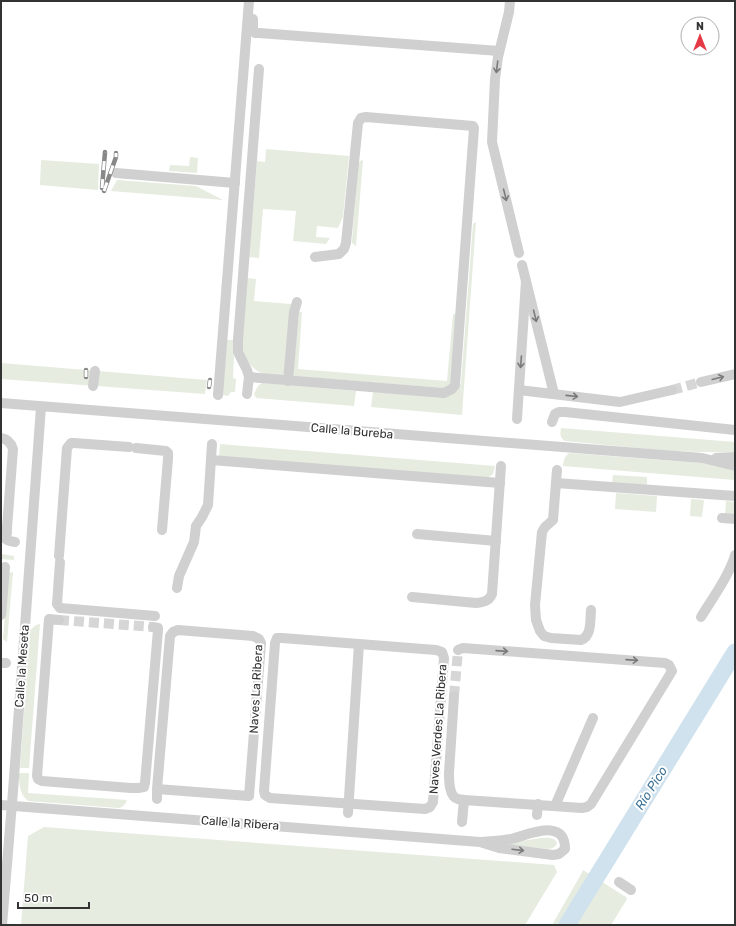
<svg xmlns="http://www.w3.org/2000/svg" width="736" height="926" font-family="Rubik,sans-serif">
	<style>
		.green { fill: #e6ecdf }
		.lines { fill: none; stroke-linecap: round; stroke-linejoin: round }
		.river { stroke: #cfe2ee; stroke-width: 17 }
		.minor-tunnel { stroke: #d6d6d6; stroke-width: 10; stroke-dasharray: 10 5; stroke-linecap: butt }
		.minor { stroke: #d0d0d0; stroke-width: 10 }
		.rail-casing { stroke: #888; stroke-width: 4.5 }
		.rail { stroke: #fff; stroke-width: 3; stroke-dasharray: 9; stroke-linecap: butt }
		.oneway { stroke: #7a7a7a }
		.labels { text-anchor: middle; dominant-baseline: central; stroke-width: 4; stroke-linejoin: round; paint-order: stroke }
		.street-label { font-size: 12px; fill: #333; stroke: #fff }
		.water-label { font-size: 13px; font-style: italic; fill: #3f7597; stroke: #fff }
	</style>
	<rect width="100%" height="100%" fill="#fff"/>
	<g class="green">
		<polygon points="266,149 349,156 343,217 338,228 317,226 316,237 330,238 326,244 293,241 296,211 263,209 259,258 249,257 257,161 265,162"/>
		<polygon points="190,157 198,158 197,173 169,171 170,165 189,166"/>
		<polygon points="41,160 99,164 98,190 40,185"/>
		<polygon points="363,160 356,246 352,243 352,240 358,166 360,161"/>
		<polygon points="117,180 196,186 223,200 111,191"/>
		<path d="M476,222L462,415L371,407L373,392L446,397C453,394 458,390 461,383L473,224Z"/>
		<path d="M247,278L256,279L254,301L291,304L286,370L284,374L282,375C275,375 266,375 259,372C250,367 243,355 242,346Z"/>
		<polygon points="299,312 302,312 298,369 447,381 453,314 457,314 450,384 447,387 443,388 294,376 293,375"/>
		<polygon points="226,340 233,340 233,351 234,357 233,378 236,379 235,392 231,392 228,396 222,395"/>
		<polygon points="1,363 207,380 205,394 1,379"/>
		<path d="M263,383L356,391L354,406L256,398L254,394C256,390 258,384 263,383Z"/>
		<path d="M561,428L735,442V452C679,454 622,446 565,441C560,438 560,434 561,428Z"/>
		<polygon points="220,444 495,466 493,474 488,478 219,457"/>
		<path d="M569,453L702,463L735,471V480L563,466C564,460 564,457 569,453Z"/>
		<polygon points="613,475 647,477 647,485 612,483"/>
		<polygon points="616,493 657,496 656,512 615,509"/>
		<polygon points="691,499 704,500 702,517 690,516"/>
		<polygon points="726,501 735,502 735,515 725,514"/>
		<polygon points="1,554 14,556 14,560 1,559"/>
		<polygon points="13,572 7,642 3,639 8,575 9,573"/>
		<polygon points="40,624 29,768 20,768 30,630 36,625"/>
		<path d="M19,773H29L28,793L127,800C125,804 123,808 118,808L28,801C19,793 19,783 19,773Z"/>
		<polygon points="44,827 554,865 557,872 525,925 21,925 28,836"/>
		<path d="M541,838C545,838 551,837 555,840C560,845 554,848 549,849L502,844Z"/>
		<polygon points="583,870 626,897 627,899 611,925 552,925 580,876"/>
	</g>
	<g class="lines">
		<polyline class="river" points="567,925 735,652"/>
		<g class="minor-tunnel">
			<polyline points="672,390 701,382"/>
			<polyline points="59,620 153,627"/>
			<polyline points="454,696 458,651 458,650"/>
		</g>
		<g class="minor">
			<polyline points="510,1 509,12 498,57 495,79 492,142 519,253"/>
			<polyline points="253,19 253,30 255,33 259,33 499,51"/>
			<polyline points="116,173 235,183"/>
			<polyline points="522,265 554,394"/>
			<polyline points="249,377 444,393 452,389 455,385 474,128 473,126 366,117 361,118 358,123 346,243 344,249 339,254 315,257"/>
			<polyline points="288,381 294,312 297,302"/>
			<polyline points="701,382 735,374"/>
			<polyline points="93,386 95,371"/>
			<polyline points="519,390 620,402 672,390"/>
			<polyline points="247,394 249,377 247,370 238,352 238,340 259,69"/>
			<polyline points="218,395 249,1"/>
			<polyline points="1,403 702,458 735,466"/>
			<polyline points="517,419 526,281"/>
			<polyline points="552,422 555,414 559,412 565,412 735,430"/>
			<path d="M1,438C8,439 11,443 13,449L7,528V533L1,534"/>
			<polyline points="136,448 166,451 168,453 168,459 162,530"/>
			<polyline points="716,458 735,457"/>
			<polyline points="211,460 500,483"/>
			<path d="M557,470L553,520L545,527L542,532L535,605L536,620L540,631L544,636L551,638L581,640C592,636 590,620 591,610"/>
			<polyline points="556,483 735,496"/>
			<polyline points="722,518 735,519"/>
			<polyline points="417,534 496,541"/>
			<path d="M3,535C6,541 9,541 15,542"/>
			<polyline points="59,556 67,448 71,443 74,443 129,447"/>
			<polyline points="60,562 57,604 60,608 155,616"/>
			<polyline points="177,588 179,576 194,542 196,526 202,517 208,505 212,444"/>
			<path d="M412,597L476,603C484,602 489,601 492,594L501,466"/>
			<polyline points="1,615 5,567"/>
			<path d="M701,617C712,599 730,574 735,555"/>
			<polyline points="59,620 49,619 37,776 38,779 42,781 131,788 138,788 144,787 145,783 158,630 158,628 153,627"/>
			<polygon points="277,638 282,638 436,650 442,652 444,658 433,802 430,807 425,809 270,798 265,795 264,791 275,643"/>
			<polyline points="458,650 460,649 463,648 665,663 669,665 672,671 591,804 587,807 582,808 464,800 462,822"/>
			<polyline points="1,663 6,663"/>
			<path d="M454,696L449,773C449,780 449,797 458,799C460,800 462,799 464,800"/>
			<polyline points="157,799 157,789 170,636 173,632 178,630 253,636 259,639 261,643 249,796 157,789"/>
			<path d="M1,805L480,842C490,841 501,841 511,839C528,835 565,817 565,849L559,854L553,855L499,848L480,842"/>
			<polyline points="555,806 593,718"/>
			<polyline points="348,813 359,644"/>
			<polyline points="537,815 538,804"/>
			<polyline points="619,882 631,890"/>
			<polyline points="2,925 13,791 41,407"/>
		</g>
		<defs>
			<g id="rail">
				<polyline points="102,188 105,152"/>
				<polyline points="104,191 116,157 116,153"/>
				<polyline points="86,377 86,370"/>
				<polyline points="209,387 210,380"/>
			</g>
		</defs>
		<use href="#rail" class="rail-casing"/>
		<use href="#rail" class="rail"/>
	</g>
	<defs><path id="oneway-shaft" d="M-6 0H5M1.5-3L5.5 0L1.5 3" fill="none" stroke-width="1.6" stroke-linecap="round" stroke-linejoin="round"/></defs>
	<g class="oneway">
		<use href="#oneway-shaft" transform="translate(497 67) rotate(97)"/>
		<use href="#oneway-shaft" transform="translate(505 195) rotate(76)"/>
		<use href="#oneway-shaft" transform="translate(535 316) rotate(76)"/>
		<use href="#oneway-shaft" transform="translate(521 362) rotate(94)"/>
		<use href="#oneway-shaft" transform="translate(718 378) rotate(-14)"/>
		<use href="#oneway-shaft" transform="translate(572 396) rotate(6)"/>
		<use href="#oneway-shaft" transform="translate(502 651) rotate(4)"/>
		<use href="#oneway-shaft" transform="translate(632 660) rotate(4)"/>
		<use href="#oneway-shaft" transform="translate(518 850) rotate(7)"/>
	</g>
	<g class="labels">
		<g class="street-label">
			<text transform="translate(352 431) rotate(5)">Calle la Bureba</text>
			<text transform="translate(22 666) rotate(-86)">Calle la Meseta</text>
			<text transform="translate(256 689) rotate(-87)">Naves La Ribera</text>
			<text transform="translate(438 729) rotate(-86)">Naves Verdes La Ribera</text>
			<text transform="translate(240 823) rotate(4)">Calle la Ribera</text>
		</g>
		<g class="water-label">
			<text transform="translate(651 788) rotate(-58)">Río Pico</text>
		</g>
	</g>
	<rect width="736" height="926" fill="none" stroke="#333333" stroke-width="4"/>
	<g transform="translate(700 36)"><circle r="19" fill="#ffffff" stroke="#adadad"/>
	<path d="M0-3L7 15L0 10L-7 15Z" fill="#e63946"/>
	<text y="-6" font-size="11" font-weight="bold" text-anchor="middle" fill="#333333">N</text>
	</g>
	<path d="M18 902v6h71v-6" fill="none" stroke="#333333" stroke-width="2"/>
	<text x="24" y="902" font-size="12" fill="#333333" stroke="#ffffff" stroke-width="3" paint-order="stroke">50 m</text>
</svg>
